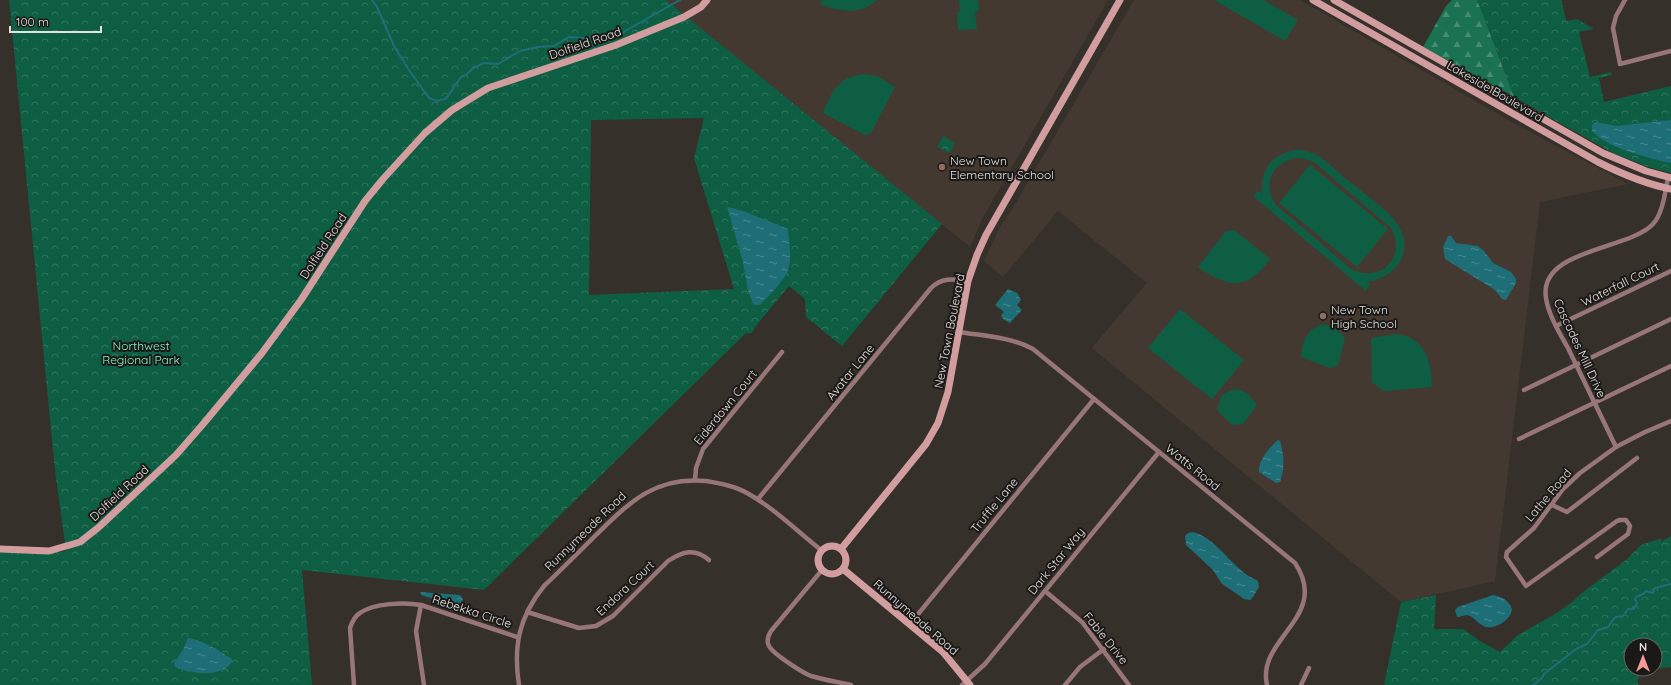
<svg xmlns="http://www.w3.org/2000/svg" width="1671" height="685" font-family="Quicksand,sans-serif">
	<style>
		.built { fill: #443931 }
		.grass { fill: url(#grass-tufts) }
		.forest { fill: url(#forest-firs) }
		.park { fill: url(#park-crowns); fill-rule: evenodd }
		.garden { fill: #0e5e44; fill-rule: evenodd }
		.water { fill: url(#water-ripples) }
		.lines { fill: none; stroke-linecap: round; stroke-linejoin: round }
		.stream { stroke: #1e6e78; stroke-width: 2 }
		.street { stroke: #987677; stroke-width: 4.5 }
		.secondary { stroke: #d29d9e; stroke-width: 7 }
		.education-dot { fill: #8d6e63; stroke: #1b1917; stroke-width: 1.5 }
		.labels { text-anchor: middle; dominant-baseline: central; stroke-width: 4; stroke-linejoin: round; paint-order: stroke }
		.street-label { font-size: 12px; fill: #e5e1de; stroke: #1b1917 }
		.poi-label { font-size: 12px; fill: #e5e1de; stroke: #1b1917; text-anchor: start }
		.park-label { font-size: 12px; fill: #83f5c5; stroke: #1b1917 }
	</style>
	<defs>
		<pattern id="grass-tufts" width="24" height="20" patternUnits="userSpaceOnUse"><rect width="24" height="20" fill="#0e5e44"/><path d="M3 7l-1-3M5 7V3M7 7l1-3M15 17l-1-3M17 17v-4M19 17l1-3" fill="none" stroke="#31755f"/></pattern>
		<pattern id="forest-firs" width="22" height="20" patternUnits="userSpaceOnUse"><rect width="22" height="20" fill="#1a7253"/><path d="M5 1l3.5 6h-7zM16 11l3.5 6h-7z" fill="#468c73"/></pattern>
		<pattern id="park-crowns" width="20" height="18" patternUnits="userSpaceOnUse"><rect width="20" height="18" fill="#0e5e44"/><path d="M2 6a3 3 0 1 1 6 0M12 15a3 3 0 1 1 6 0" fill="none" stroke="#31755f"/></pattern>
		<pattern id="water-ripples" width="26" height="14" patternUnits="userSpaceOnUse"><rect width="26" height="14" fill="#1e6e78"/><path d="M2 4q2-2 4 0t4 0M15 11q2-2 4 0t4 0" fill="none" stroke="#498991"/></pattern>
	</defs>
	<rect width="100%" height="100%" fill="#36302b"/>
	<g class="built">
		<polygon points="666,0 1108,0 982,219 970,247"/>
		<polygon points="1134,0 1300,0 1515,124 1628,184 1540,202 1495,581 1401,602 1092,348 1147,283 1058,211 1003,277 984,261 1000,227 1013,208"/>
	</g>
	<polygon class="grass" points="1641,673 1637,681 1639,685 1622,685 1626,680"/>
	<polygon class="forest" points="1452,0 1561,0 1566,21 1548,115 1423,47 1446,6"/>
	<g class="park">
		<path d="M9,0H666L942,224L842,346L806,317L805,299L789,286L755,327L752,333H746L484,590L302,570L312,685H0V552L37,554L66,551L55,470ZM704,118L694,158L734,289L589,295L591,120Z"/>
		<polygon points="1477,0 1561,0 1566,21 1577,19 1594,29 1579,32 1590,77 1611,72 1612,75 1599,78 1604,102 1671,86 1671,173 1648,167 1613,153 1514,97"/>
		<polygon points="943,136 955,143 950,153 937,147"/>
		<path d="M1671,536V667L1655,669V645H1631V669H1653C1642,672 1630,676 1622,685H1384L1401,602L1436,595L1434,629H1463L1480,641L1500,652L1518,635L1557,613L1572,602L1583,592L1626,560L1641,545L1662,538L1661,542Z"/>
	</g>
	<g class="garden">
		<path d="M822,0H877C861,16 838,11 820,4Z"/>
		<polygon points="959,0 978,0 979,11 975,12 977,29 958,30 957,13 960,12"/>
		<polygon points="1214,0 1264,0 1298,20 1285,41"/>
		<path d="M864,74L877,76L895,87L871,133L865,135L823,113C833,90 837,78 864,74Z"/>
		<path d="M1294,150C1302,150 1310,151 1317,155C1327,161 1336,171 1345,178C1360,191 1388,209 1398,225C1415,251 1396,278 1367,282L1370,285L1366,291L1253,196L1258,191L1262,193C1260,170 1272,155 1294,150ZM1295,158H1301L1314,162L1391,228C1407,257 1381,284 1351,269L1276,205C1262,184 1271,164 1295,158Z"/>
		<polygon points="1310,165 1388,229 1357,267 1279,203"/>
		<path d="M1234,230L1270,259C1248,290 1229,289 1198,267L1226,231Z"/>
		<polygon points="1180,309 1244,360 1212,399 1148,348"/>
		<path d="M1322,324C1333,326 1339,330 1345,338L1338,365L1330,368L1301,357C1302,341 1306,331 1322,324Z"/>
		<path d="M1395,334C1400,335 1406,335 1410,338C1429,346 1431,370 1432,387L1383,391L1372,382L1371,338Z"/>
		<polygon points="1236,389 1247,393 1257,405 1243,424 1232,425 1217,410 1222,395 1231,390"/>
	</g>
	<g class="water">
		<path d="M1671,120V163C1649,158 1607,148 1592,131V125L1595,122L1617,126Z"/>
		<path d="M727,207L743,211L788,229C789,240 792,261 788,270C782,284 769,295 760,305H754L748,291L743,262Z"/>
		<polygon points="1448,236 1451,236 1456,243 1478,246 1483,250 1493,263 1511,272 1516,279 1516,283 1506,300 1502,299 1495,290 1445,259 1443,247"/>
		<polygon points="1008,289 1017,293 1021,300 1017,305 1022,310 1010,323 1003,319 1001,315 1004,312 995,305"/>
		<path d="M1278,440L1280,441C1284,454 1285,468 1280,482L1276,483L1259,472C1258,461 1269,448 1278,440Z"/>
		<path d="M1193,532C1214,538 1226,558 1242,571C1246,575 1253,578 1258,581L1259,587L1253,597L1250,600L1244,599L1237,594L1222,584L1213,570L1186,545L1185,536L1188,533Z"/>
		<polygon points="420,592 460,595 463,599 461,608 457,609 444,602 421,595"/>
		<path d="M1493,595C1502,597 1509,600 1512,609C1511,620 1496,629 1486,627C1479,625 1476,619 1470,616C1466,614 1462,617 1457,617L1455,610L1458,607Z"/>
		<path d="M188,638C203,640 219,651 232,659V662C221,678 192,674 175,667L174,663L183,650Z"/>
	</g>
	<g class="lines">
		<g class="stream">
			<polyline points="372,0 377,7 394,46 409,70 429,98 437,101 445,99 448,96 461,77 466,75 473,68 484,63 498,64 520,51 537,47 554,46 569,37 584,38 622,34 625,31 680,0"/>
			<polyline points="1533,685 1542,678 1544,674 1576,649 1587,644 1598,630 1608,627 1615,617 1623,616 1628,609 1634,609 1637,603 1635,599 1636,597 1643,594 1646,591 1653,593 1655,588 1671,584"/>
		</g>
		<g class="street">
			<polyline points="1625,0 1616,16 1613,28 1620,64 1671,51"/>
			<polyline points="1556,326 1671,271"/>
			<path d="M959,332C984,336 1011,337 1033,349L1295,563C1331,617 1256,638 1267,685"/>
			<polyline points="1524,390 1671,319"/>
			<polyline points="1519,439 1671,366"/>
			<path d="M1616,447C1600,414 1584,381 1568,348C1560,334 1548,314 1546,298C1538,249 1629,250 1653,224C1663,213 1665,192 1668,178"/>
			<polyline points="695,480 696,468 703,449 782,352"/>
			<path d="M758,499L931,288C942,277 953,279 968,281"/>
			<polyline points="1552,505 1567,512 1637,458"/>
			<polyline points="1597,557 1628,534 1630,526 1626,520 1620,520 1617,521 1526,586 1506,557 1507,552 1534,528 1563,489 1580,473 1616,447 1645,432 1671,421"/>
			<path d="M822,570L771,631C768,636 766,641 769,646C773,654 803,673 811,676C824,680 838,682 851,685"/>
			<polyline points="1045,591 1082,622 1129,685"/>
			<polyline points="421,605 416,631 424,685"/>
			<path d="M527,612L579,628L596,626L613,616L668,561C683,551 695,548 709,560"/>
			<polyline points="910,624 1094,399"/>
			<path d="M354,685L350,628C352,622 355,616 360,613C374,603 405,602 421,605L517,637"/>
			<path d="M519,685C513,646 519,617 544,586C562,569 579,552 596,535C630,502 655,476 706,481C719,483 735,486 747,493C774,508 797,531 821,550"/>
			<polyline points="962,685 985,664 1159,452"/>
			<polyline points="1065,685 1080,667 1104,649"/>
			<polyline points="1301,685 1309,668"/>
		</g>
		<g class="secondary">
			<path d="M1313,0L1598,162C1622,174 1645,184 1671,189"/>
			<polyline points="1334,0 1603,153 1646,171 1671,178"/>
			<circle cx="832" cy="560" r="14"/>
			<polyline points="0,549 49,551 80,542 99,527 176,455 204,423 262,353 301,300 365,201 383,179 425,133 452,110 488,88 616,45 684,17 701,7 707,0"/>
			<polyline points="841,549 926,444 938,423 948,392 968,281 977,255 986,235 1120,0"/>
			<polyline points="843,569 943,652 970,685"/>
		</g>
	</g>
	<g class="education-dot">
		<circle cx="942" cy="167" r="4"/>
		<circle cx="1323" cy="316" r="4"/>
	</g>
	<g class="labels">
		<g class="street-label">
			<text transform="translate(585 43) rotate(-19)">Dolfield Road</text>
			<text transform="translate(1495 91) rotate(30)">Lakeside Boulevard</text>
			<text transform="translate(323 246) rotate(-57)">Dolfield Road</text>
			<text transform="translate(1620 284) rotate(-26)">Waterfall Court</text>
			<text transform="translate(949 331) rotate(-79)">New Town Boulevard</text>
			<text transform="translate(1580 348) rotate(65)">Cascades Mill Drive</text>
			<text transform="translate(850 372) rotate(-51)">Avatar Lane</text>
			<text transform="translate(725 407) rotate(-51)">Eiderdown Court</text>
			<text transform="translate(1193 467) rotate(39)">Watts Road</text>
			<text transform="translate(119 493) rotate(-43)">Dolfield Road</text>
			<text transform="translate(1548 495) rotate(-50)">Lathe Road</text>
			<text transform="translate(994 505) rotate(-51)">Truffle Lane</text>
			<text transform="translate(585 531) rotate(-44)">Runnymeade Road</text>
			<text transform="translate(1056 561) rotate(-51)">Dark Star Way</text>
			<text transform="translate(625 588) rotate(-43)">Endora Court</text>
			<text transform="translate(472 611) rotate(18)">Rebekka Circle</text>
			<text transform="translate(916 617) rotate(41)">Runnymeade Road</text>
			<text transform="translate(1106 638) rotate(51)">Fable Drive</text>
		</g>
		<g class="poi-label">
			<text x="950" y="160">New Town<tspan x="950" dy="14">Elementary School</tspan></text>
			<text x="1331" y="309">New Town<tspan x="1331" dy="14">High School</tspan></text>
		</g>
		<g class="park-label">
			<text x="141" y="345">Northwest<tspan x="141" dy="14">Regional Park</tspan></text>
		</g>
	</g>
	<g transform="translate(1643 657)"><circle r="19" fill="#1b1917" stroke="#6c6967"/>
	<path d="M0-3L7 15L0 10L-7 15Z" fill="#f59c94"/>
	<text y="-6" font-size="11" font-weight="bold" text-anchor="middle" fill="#e5e1de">N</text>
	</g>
	<path d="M10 26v6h91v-6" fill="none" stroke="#e5e1de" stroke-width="2"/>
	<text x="16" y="26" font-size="12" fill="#e5e1de" stroke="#1b1917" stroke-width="3" paint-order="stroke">100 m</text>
</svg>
